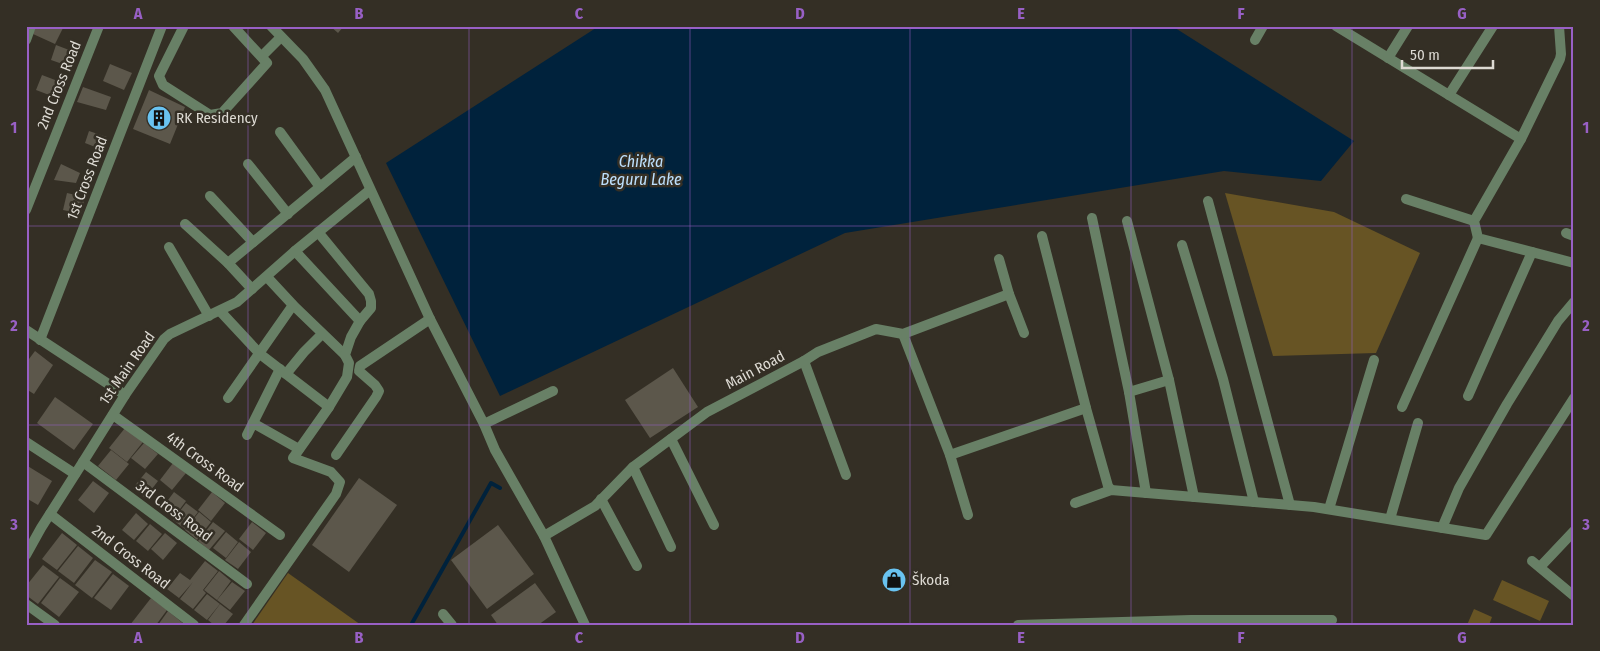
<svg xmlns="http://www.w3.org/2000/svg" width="1600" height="651" font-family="'Fira Sans Condensed',sans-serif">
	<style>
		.green { fill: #675424 }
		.water { fill: #00223c }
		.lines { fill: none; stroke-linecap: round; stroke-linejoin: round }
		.stream { stroke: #00223c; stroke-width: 4 }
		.building { fill: #5c574b }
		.minor { stroke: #688066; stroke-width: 10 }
		.tertiary { stroke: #688066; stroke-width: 10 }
		.grid { fill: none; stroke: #9860c5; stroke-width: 1; stroke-opacity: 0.55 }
		.labels { text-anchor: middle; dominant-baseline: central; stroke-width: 5; stroke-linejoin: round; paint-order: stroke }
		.street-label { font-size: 15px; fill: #dddad3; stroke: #342f25 }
		.poi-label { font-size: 15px; fill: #dddad3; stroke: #342f25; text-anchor: start }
		.water-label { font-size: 16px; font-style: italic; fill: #bde0fd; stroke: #342f25 }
		.neatline { fill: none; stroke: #9860c5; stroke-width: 2 }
		.grid-label { font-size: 16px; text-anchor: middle; font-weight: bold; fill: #9860c5 }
	</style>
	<rect width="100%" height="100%" fill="#342f25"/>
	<g class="green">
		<polygon points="1225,193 1334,212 1420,253 1376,353 1273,356"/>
		<polygon points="288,573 361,625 252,625"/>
		<polygon points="1502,580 1549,601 1540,621 1493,600"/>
		<polygon points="1474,609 1492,617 1489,625 1467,625"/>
	</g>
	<polygon class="water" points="599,26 1172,26 1354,141 1321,181 1224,171 845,233 500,396 386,163"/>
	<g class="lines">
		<polyline class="stream" points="411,625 491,483 500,488"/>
	</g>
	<g class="building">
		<polygon points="36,26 59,26 63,28 55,44 33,34"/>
		<polygon points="330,26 344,26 338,33"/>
		<polygon points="56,45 77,53 71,67 51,60"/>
		<polygon points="110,64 132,73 124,90 103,81"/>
		<polygon points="42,75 63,83 57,98 36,90"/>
		<polygon points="83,87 111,97 106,110 77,102"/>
		<polygon points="149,90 185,107 170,144 133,129"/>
		<polygon points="89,131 107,137 103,150 85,143"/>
		<polygon points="61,164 80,173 76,183 54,180"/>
		<polygon points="67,193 85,197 81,214 63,210"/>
		<polygon points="35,351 53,365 34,394 26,389 26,363"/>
		<polygon points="673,368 698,407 650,438 625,400"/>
		<polygon points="55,397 93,424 74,450 37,423"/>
		<polygon points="125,428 143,442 127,462 109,448"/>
		<polygon points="144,443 158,454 145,469 131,458"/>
		<polygon points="111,450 129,464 116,480 98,466"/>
		<polygon points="173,463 186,473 172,490 160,480"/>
		<polygon points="26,465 52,481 38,505 26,498"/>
		<polygon points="146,472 158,481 145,498 133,488"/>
		<polygon points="359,478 397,505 349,572 312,545"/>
		<polygon points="93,481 109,493 94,513 78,500"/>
		<polygon points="174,492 186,501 174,517 162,508"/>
		<polygon points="212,492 225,503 211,521 198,510"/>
		<polygon points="186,503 198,512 185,529 173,520"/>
		<polygon points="199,512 211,522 197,540 185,530"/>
		<polygon points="136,513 148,524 134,540 122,530"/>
		<polygon points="213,522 225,531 209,550 198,541"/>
		<polygon points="252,522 266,533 253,550 239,539"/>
		<polygon points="150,524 162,534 148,551 136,541"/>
		<polygon points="498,525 534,574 487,609 451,560"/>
		<polygon points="226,532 238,542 226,558 213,548"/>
		<polygon points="62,533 77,545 57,570 42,559"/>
		<polygon points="165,533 177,543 163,560 151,549"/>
		<polygon points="239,542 251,552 238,569 225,560"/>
		<polygon points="78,546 93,558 74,583 58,571"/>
		<polygon points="95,560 112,572 92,598 75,585"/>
		<polygon points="205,561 218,571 203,590 206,593 193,609 180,599 193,582 179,598 167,589 180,573 190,580"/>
		<polygon points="43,565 59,577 38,604 26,595 26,586"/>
		<polygon points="219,571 231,581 217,600 204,590"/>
		<polygon points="113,574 129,586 111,610 94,598"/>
		<polygon points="60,578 79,592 59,617 41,603"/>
		<polygon points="232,582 245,591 230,610 217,600"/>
		<polygon points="535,583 556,612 538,625 498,625 491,615"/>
		<polygon points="207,594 220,604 207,620 194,610"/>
		<polygon points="151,598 167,610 156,625 130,625"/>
		<polygon points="220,604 233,614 224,625 214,625 208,620"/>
		<polygon points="168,611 185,625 158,625"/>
	</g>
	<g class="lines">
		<g class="minor">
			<polyline points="184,26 159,76 163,85 210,115 222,113 267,63 233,26"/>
			<polyline points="1336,26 1521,139"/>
			<polyline points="1559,26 1561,54 1560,59 1521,139 1474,221 1478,238 1574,263"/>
			<polyline points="26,40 31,26"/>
			<polyline points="1255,40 1263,26"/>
			<polyline points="262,56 281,37"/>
			<polyline points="1388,58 1408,26"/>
			<polyline points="1449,95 1493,26"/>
			<polyline points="280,132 320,187"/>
			<polyline points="248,164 288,214"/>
			<polyline points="210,196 253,242"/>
			<polyline points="1406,199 1474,221"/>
			<polyline points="1208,201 1290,505"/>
			<polyline points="26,210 99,26"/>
			<polyline points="1092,218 1129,392 1146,493"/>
			<polyline points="1127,221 1169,380 1194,497"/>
			<polyline points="185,224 228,263 252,289"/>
			<polyline points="1566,233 1574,236"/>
			<polyline points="1042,236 1086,408 1108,486 1111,490"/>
			<polyline points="1182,245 1223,379 1254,502"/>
			<polyline points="169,247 209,316"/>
			<polyline points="295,251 360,321"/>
			<polyline points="999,259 1009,294 1024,333"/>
			<polyline points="228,263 356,157"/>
			<polyline points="267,277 293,305 345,355"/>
			<polyline points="220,311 260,354 329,407"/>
			<polyline points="26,330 125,395"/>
			<polyline points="903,334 950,455 1086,408"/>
			<polyline points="40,340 162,26"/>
			<polyline points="804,361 846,475"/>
			<polyline points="286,374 304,352 322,334"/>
			<polyline points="1129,392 1169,380"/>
			<polyline points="1468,396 1532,252"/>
			<polyline points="228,398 293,305"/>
			<polyline points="1402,407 1478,238"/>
			<polyline points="113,415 280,535"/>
			<polyline points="253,423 299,449"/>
			<polyline points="484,424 553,391"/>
			<polyline points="247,435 280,369"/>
			<polyline points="671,439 714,525"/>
			<polyline points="336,455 376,397 379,391 375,385 359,371 360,366 430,319"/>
			<polyline points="950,455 968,515"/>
			<polyline points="83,462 247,584"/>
			<polyline points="633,467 671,547"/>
			<polyline points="601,499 637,566"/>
			<polyline points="1075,503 1111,490 1314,507 1486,535 1574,398"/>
			<polyline points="1329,509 1374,360"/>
			<polyline points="50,514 194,625"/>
			<polyline points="1390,519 1418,423"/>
			<polyline points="1442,528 1459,488 1507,404 1558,321 1574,302"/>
			<polyline points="544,536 595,506 633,467 707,412 804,361 818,352 876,329 903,334 1009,294"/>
			<polyline points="1532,561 1574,596"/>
			<polyline points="1540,567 1574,531"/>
			<polyline points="26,604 55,625"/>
			<polyline points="443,614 452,625"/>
			<polyline points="244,625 336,494 340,482 331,472 293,458 329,407 347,377 349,363 345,355 351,337 360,321 371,308 371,301 369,294 318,232"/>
			<polyline points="1018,625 1191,620 1332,620"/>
		</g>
		<g class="tertiary">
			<polyline points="271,26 303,59 325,90 430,319 484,424 495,450 544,536 585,625"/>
			<polyline points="26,442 75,474"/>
			<polyline points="26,555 41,528 83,462 125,395 164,339 170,334 237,302 295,251 370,190"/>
		</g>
	</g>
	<path class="grid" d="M248,26V625M469,26V625M690,26V625M910,26V625M1131,26V625M1352,26V625M26,226H1574M26,425H1574"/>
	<defs>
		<symbol id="building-disc" viewBox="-11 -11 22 22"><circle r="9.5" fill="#69c3f1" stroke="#342f25"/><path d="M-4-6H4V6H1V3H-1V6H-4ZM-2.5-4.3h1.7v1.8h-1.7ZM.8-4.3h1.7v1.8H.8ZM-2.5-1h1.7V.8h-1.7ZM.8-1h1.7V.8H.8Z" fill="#111"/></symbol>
		<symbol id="shop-disc" viewBox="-11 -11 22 22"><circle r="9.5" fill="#69c3f1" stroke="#342f25"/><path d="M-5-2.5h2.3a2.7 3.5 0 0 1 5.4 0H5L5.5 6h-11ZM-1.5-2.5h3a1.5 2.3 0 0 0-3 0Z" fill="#111"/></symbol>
	</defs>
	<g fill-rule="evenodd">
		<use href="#building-disc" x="145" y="104" width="28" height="28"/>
		<use href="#shop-disc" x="880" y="566" width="28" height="28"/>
	</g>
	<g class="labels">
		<g class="street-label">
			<text transform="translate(59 85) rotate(-68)">2nd Cross Road</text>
			<text transform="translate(87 178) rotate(-69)">1st Cross Road</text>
			<text transform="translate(127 368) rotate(-55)">1st Main Road</text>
			<text transform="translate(755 370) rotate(-28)">Main Road</text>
			<text transform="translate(205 462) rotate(36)">4th Cross Road</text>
			<text transform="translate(174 511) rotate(37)">3rd Cross Road</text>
			<text transform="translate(131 557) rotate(38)">2nd Cross Road</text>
		</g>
		<g class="poi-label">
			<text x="176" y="118">RK Residency</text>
			<text x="912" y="580">Škoda</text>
		</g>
		<g class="water-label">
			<text x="641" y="161">Chikka<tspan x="641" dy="18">Beguru Lake</tspan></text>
		</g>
	</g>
	<rect width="1600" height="651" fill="none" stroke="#342f25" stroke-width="55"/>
	<path d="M1402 60v8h91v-8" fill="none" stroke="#dddad3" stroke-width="2.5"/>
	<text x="1410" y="60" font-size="15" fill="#dddad3" stroke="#342f25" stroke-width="4" paint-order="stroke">50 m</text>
	<rect x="28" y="28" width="1544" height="596" class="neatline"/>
	<g class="grid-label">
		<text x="138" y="19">A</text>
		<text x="359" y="19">B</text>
		<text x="579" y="19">C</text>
		<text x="800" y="19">D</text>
		<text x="1021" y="19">E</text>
		<text x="1241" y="19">F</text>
		<text x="1462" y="19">G</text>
		<text x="14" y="133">1</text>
		<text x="1586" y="133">1</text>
		<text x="14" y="331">2</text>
		<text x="1586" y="331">2</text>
		<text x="14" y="530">3</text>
		<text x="1586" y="530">3</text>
		<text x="138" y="643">A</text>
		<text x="359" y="643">B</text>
		<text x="579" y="643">C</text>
		<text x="800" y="643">D</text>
		<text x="1021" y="643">E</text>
		<text x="1241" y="643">F</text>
		<text x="1462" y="643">G</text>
	</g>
</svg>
